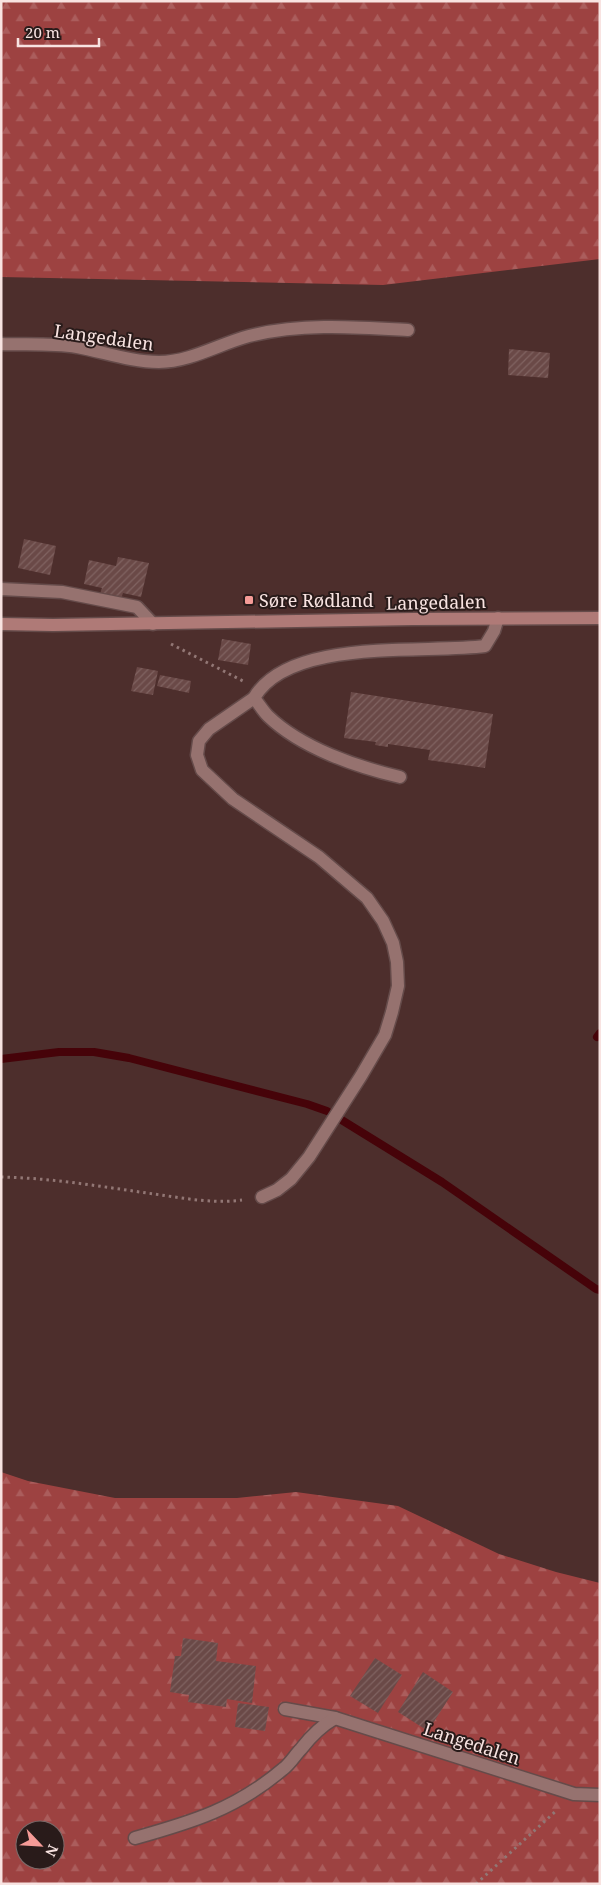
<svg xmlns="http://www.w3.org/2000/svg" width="601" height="1885" font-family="'Noto Serif',serif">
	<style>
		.forest { fill: url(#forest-firs); fill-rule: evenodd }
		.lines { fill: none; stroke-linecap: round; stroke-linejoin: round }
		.stream { stroke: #460309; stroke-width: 8 }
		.building { fill: url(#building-hatch) }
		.service-casing { stroke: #654b4a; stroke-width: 15 }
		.secondary-casing { stroke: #654b4a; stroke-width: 15 }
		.path { stroke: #927775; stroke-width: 3; stroke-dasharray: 2.5 4; stroke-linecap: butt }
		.service { stroke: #96726f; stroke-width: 12 }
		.secondary { stroke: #af7a77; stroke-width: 12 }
		.poi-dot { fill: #f59b97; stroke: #291b1a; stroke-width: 2 }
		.labels { text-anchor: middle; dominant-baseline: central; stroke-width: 4; stroke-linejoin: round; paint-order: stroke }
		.street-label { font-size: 18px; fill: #f8e3e1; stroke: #291b1a }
		.poi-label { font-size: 18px; fill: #f8e3e1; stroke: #291b1a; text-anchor: start }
	</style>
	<defs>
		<pattern id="forest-firs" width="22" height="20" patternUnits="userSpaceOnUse" patternTransform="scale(1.25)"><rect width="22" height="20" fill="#9d4241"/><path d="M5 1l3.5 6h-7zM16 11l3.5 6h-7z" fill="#ab5d5c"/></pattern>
		<pattern id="building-hatch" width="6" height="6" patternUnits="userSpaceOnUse" patternTransform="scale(1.25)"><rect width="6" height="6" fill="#6a4947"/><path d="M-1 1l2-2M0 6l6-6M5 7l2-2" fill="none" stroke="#806361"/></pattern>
	</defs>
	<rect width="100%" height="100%" fill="#4d2e2c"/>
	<g class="forest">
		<polygon points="1,1 600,1 600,259 383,285 1,277"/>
		<path d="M1,1472L28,1481L115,1498H237L296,1492L398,1506L499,1554L556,1572L600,1583V1884H1ZM25,1830H55V1860H25Z"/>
	</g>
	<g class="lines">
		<g class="stream">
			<polyline points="597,1037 600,1033"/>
			<polyline points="1,1059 59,1052 94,1052 129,1058 307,1104 327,1111"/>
			<polyline points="340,1119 442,1182 596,1289 600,1290"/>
		</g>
	</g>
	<g class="building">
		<polygon points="509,349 550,353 548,378 508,375"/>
		<polygon points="24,539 56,546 50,575 18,568"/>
		<polygon points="118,557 149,563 141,597 123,593 121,599 100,594 102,588 84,584 89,560 116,566"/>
		<polygon points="222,639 251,644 248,665 218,660"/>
		<polygon points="137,667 158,671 153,695 131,691"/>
		<polygon points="160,675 191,681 189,693 157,686"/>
		<polygon points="351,692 493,714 485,768 428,760 430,750 388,744 388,747 375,745 376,742 344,738"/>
		<polygon points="183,1638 218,1643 216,1661 256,1666 252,1703 227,1699 226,1707 188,1702 189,1695 170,1692 175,1656 181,1656"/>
		<polygon points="375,1658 402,1675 378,1713 350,1696"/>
		<polygon points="423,1672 453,1692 428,1731 398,1712"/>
		<polygon points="238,1703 269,1707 265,1731 235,1727"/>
	</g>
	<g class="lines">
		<defs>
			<g id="service">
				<path d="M1,344C26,345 52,343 77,347C104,352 131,362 159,362C190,362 219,344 249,336C301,323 355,327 408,330"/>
				<polyline points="1,589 62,592 137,607 153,624"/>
				<polyline points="254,698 209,729 199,741 197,755 202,770 233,799 319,857 367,898 383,921 393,943 397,962 398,986 392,1012 385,1035 361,1076 309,1157 291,1179 277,1190 262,1197"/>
				<path d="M400,777C357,767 301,748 268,716C263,711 259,704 254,698C289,637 424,654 485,646L494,631L498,618"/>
				<polyline points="285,1709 335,1718 574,1794 600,1795"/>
				<path d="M135,1838C192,1822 236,1809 283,1769C290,1764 295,1755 301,1749C311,1736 321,1726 335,1718"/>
			</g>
			<polyline id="secondary" points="1,624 53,625 413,619 600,618"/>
		</defs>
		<use href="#service" class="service-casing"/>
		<use href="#secondary" class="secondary-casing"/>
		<g class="path">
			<polyline points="171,644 243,681"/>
			<path d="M1,1177C52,1178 104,1187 154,1194C183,1198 213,1204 242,1200"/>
			<polyline points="476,1884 557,1810"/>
		</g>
		<use href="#service" class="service"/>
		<use href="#secondary" class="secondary"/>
	</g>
	<rect class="poi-dot" x="244" y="595" width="10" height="10" rx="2.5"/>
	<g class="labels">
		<g class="street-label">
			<text transform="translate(104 337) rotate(8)">Langedalen</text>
			<text transform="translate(436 602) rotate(-1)">Langedalen</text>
			<text transform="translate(472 1743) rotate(18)">Langedalen</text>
		</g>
		<g class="poi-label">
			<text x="259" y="600">Søre Rødland</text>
		</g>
	</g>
	<rect width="601" height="1885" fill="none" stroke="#f8e3e1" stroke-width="5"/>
	<g transform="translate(40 1845) rotate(115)"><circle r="24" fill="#291b1a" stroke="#7c6b6a"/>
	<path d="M0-4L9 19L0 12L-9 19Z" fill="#f59b97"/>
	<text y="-8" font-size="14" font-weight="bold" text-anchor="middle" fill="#f8e3e1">N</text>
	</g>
	<path d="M18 38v8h81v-8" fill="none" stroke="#f8e3e1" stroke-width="2.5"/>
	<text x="25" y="38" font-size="15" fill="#f8e3e1" stroke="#291b1a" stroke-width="4" paint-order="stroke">20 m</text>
</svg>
